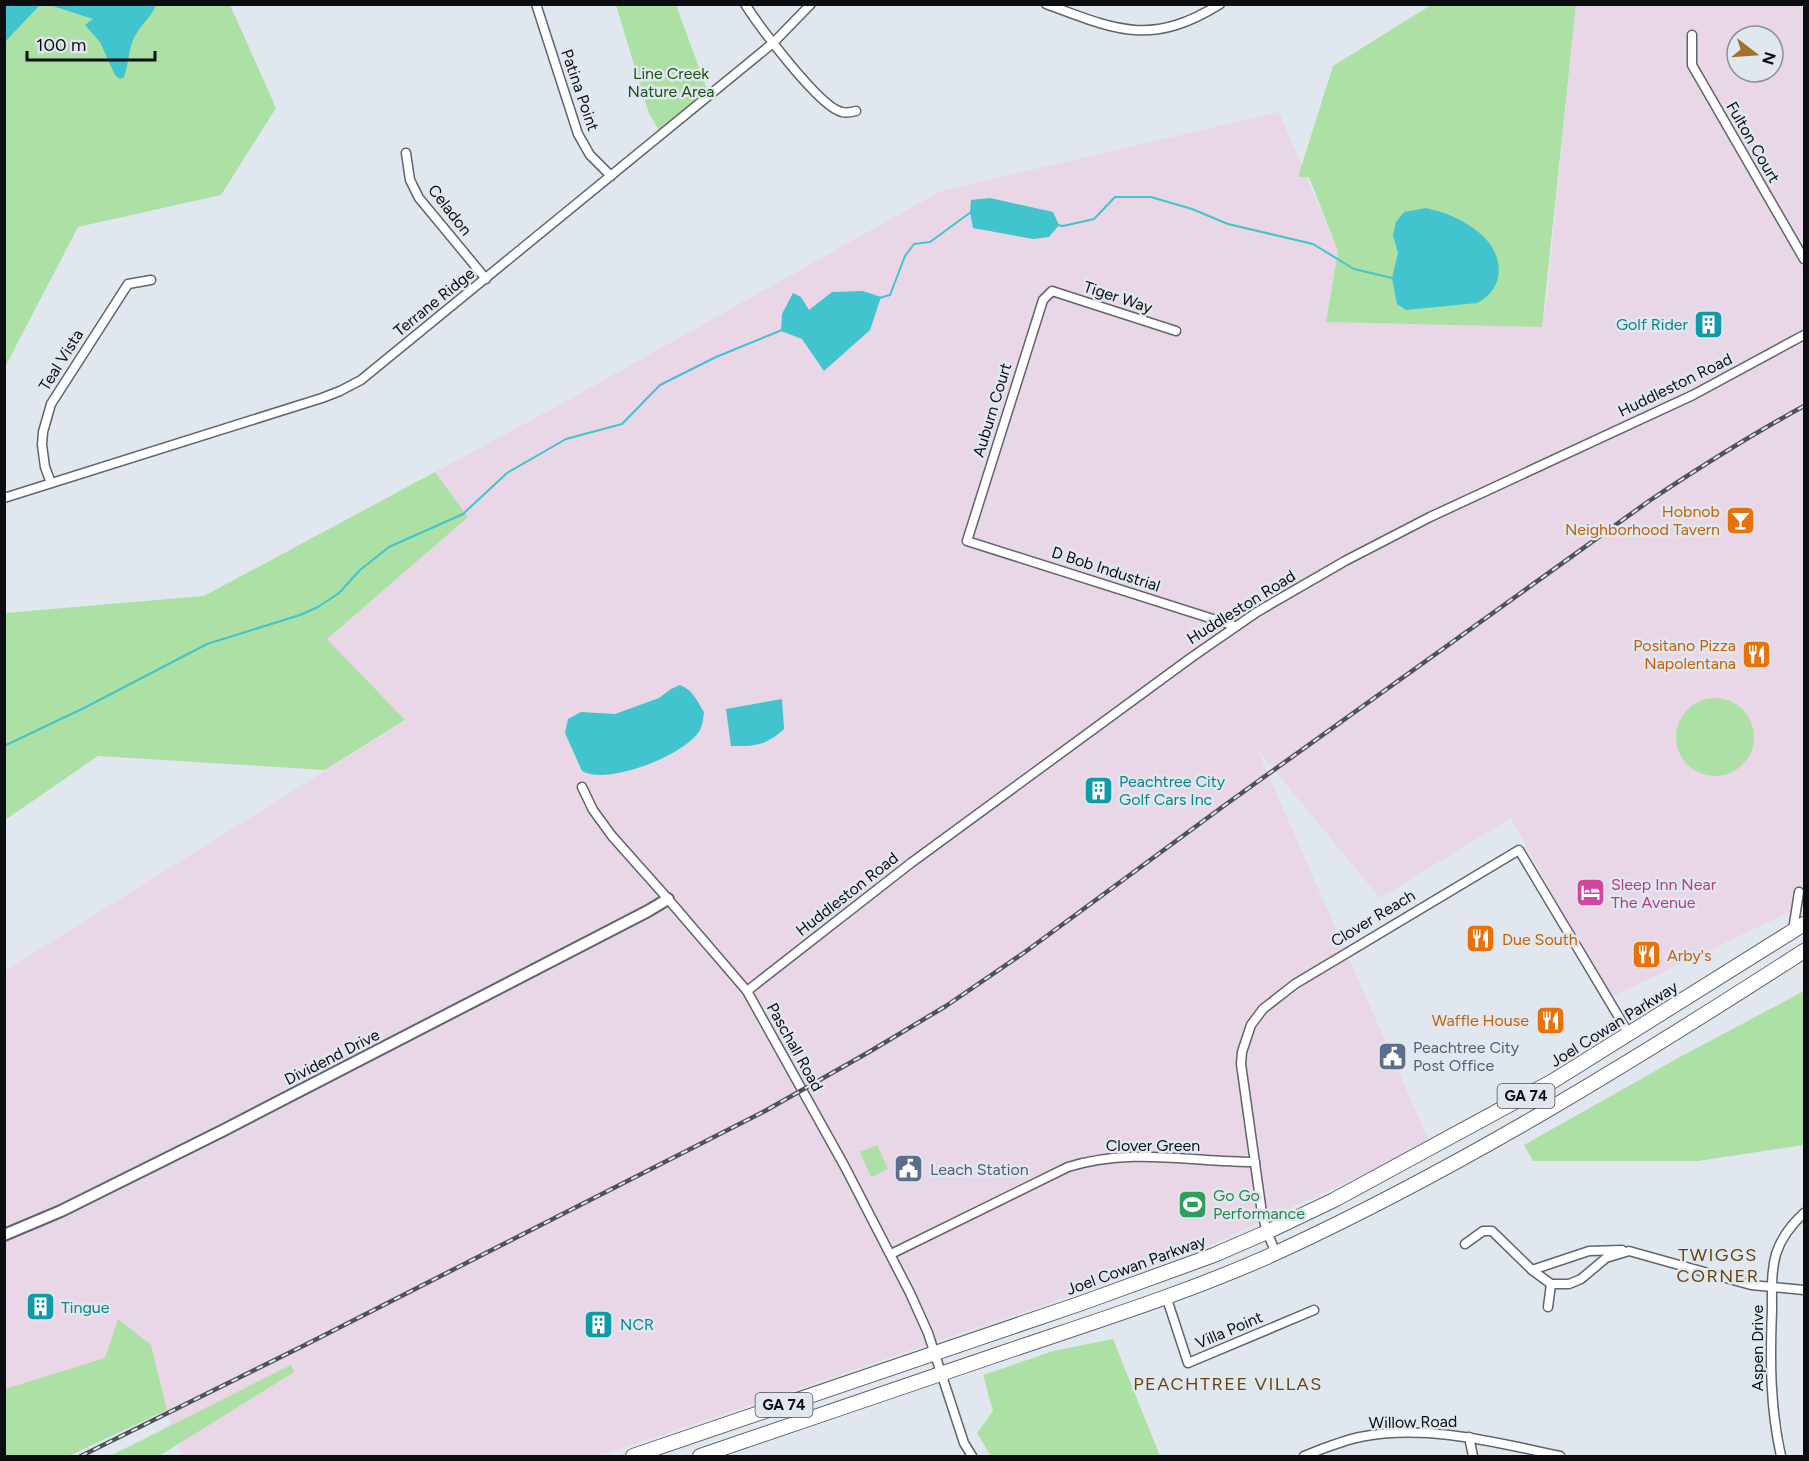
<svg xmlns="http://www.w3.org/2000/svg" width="1809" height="1461" font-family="Figtree,sans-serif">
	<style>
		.industrial { fill: #e9d6e6; fill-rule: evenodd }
		.green { fill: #ace0a4 }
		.water { fill: #41c4ce }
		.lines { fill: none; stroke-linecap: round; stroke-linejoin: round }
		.stream { stroke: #41c4ce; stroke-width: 2 }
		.minor-casing { stroke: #5f656c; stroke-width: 11 }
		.tertiary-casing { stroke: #5f656c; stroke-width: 14 }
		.primary-casing { stroke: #5f656c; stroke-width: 16 }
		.minor { stroke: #fff; stroke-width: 8 }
		.tertiary { stroke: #fff; stroke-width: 10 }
		.primary { stroke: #fff; stroke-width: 14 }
		.rail-casing { stroke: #4f5357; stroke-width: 4.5 }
		.rail { stroke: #e1e7ef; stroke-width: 2; stroke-dasharray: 7; stroke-linecap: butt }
		.labels { text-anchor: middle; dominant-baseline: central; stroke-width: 5; stroke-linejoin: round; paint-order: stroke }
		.shield { fill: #e1e7ef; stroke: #4b4e53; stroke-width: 1.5 }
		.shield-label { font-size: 15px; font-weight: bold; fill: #0b0d10 }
		.park-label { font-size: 16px; fill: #1a5311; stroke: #e1e7ef }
		.street-label { font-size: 16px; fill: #0b0d10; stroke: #e1e7ef }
		.culture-label { font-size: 16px; fill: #0d838f; stroke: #e1e7ef; text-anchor: start }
		.food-label { font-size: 16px; fill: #c56008; stroke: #e1e7ef; text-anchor: end }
		.hotel-label { font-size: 16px; fill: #b23c85; stroke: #e1e7ef; text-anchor: start }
		.service-label { font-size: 16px; fill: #4e5e75; stroke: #e1e7ef; text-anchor: start }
		.leisure-label { font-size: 16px; fill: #27864d; stroke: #e1e7ef; text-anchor: start }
		.neighbourhood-label { font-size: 18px; letter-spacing: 1.5px; fill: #65450f; stroke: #e1e7ef }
	</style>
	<rect width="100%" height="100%" fill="#e1e7ef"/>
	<path class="industrial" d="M1791,4L1804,8V905L1609,998L1511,818L1380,898L1257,749L1429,1141L1384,1165L1182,1258L599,1456H182L145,1348L5,1402V971L405,721L327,639L468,517L435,472L556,407L941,191L1279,112L1338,251L1326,322L1542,327L1547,298L1576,5ZM1737,36H1773V72H1737Z"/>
	<g class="green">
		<polygon points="40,5 230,5 276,108 221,195 78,227 5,367 5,42"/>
		<polygon points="616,5 676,5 709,95 661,133 649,114"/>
		<polygon points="1431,5 1576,5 1542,327 1326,322 1338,251 1309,177 1298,177 1333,66"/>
		<polygon points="435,472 468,517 327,639 405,720 325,770 98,756 5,820 5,613 204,596"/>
		<circle cx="1715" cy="737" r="39"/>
		<polygon points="1804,991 1804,1145 1698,1161 1533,1161 1524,1145 1680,1057"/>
		<polygon points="877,1145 888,1169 871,1177 860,1152"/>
		<polygon points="118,1319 151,1345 167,1410 69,1456 5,1456 5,1389 105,1358"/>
		<polygon points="1113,1339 1160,1456 991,1456 977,1433 993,1411 983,1375 1053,1351"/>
		<polygon points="291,1365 294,1372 159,1456 110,1456"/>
	</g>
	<g class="water">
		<polygon points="5,4 40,5 5,42 4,5"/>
		<path d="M50,5H156C151,18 140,25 134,38C128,50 129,64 124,77L120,79L115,75L100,42L85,25L93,19Z"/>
		<polygon points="990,198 1053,212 1059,225 1049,237 1033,239 973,228 970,212 971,200"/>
		<path d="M1426,208C1444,212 1462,219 1477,231C1503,250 1509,287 1477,303L1406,310L1397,304L1392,278L1398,253L1393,235L1396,222L1404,212Z"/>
		<polygon points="863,291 881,297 870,330 824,371 802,339 781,331 782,314 793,293 801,297 809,310 832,292"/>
		<path d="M680,685C693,690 697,701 704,712C703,718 703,724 700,730C686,755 607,786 582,771L565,733L568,719L581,712L615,714L659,698L671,689Z"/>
		<path d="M782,699L784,729C766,746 754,746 731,746L726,709Z"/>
	</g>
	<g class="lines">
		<g class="stream">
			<polyline points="1057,225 1063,226 1094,219 1115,197 1151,197 1192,209 1228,224 1313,244 1354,269 1392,278"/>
			<polyline points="879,298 890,295 905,256 914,244 930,242 971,212"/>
			<polyline points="4,746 84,708 207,644 300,615 318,607 339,593 360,570 389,547 463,514 507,473 566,439 622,424 660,385 716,357 782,330"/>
		</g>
		<defs>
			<g id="minor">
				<polyline points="536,4 578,134 590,155 611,176"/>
				<path d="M745,4C759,26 820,108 842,112C846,113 852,112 856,111"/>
				<path d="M1046,4C1116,30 1151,47 1220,4"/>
				<polyline points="1692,35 1692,65 1804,259"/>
				<polyline points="406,153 410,180 419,198 486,279"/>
				<polyline points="1176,331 1052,291 1043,300 967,541 1235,626"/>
				<polyline points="51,483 45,467 42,445 43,432 51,404 128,284 151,280"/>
				<polyline points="4,498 322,398 340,391 361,380 773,43 811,4"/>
				<polyline points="582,787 593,810 612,836 668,899 747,991 845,1167 910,1293 928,1333 964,1443 972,1456"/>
				<polyline points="1793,930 1799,892"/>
				<polyline points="747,991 911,863 1192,657 1257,612 1345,561 1430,517 1693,395 1804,335"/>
				<polyline points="1465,1244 1483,1231 1492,1231 1532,1270 1551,1284 1569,1284 1581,1279 1606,1258 1629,1251 1751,1285 1804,1290"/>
				<polyline points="1276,1253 1267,1232 1262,1213 1241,1064 1242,1052 1251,1025 1263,1009 1295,984 1519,850 1629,1034"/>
				<path d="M891,1254L1068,1167C1132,1147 1190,1162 1255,1162"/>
				<polyline points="1532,1270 1589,1251 1622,1250"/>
				<polyline points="1166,1296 1188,1363 1314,1310"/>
				<polyline points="1548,1307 1551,1284"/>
				<polyline points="1469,1437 1473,1456"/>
				<path d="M1304,1456C1322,1449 1341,1441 1360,1437C1427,1424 1494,1442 1560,1456"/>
				<path d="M1781,1456C1770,1407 1770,1360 1772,1310C1772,1291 1771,1272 1776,1254C1781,1238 1792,1224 1804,1213"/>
			</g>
			<polyline id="tertiary" points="4,1235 61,1211 222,1131 648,911 668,899"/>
			<g id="primary">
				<polyline points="633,1456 1079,1304 1214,1255 1267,1232 1334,1200 1553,1081 1804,924"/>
				<path d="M700,1456C799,1423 897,1388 996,1355C1090,1323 1188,1293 1278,1252C1462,1167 1635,1060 1804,951"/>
			</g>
		</defs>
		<use href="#minor" class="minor-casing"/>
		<use href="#tertiary" class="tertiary-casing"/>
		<use href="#primary" class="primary-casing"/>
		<use href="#minor" class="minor"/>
		<use href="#tertiary" class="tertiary"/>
		<use href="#primary" class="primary"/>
		<defs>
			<path id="rail" d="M81,1456L307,1344L765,1111L869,1052L946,1006L1025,952L1225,805L1649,501C1700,467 1751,435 1804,406"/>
		</defs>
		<use href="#rail" class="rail-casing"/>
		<use href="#rail" class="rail"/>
	</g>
	<defs>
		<symbol id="building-square" viewBox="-11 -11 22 22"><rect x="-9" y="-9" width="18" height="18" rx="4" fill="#0f9aa8" stroke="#e1e7ef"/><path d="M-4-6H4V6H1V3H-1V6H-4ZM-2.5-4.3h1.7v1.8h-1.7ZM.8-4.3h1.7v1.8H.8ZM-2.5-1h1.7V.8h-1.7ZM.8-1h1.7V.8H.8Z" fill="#fff"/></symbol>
		<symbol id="bar-square" viewBox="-11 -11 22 22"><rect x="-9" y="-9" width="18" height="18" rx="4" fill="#e8710a" stroke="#e1e7ef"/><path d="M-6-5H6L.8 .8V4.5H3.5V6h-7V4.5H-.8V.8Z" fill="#fff"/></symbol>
		<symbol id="restaurant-square" viewBox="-11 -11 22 22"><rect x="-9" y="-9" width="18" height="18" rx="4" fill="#e8710a" stroke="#e1e7ef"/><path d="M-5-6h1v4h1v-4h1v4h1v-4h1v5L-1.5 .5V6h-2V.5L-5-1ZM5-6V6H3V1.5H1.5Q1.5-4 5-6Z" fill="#fff"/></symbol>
		<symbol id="hotel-square" viewBox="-11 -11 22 22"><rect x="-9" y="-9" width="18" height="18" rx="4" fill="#d1479c" stroke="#e1e7ef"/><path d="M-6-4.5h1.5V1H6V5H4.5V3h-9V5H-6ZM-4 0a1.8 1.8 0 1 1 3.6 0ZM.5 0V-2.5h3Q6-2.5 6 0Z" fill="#fff"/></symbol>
		<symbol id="civic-square" viewBox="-11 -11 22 22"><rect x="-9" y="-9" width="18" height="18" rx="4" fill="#5c6f8a" stroke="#e1e7ef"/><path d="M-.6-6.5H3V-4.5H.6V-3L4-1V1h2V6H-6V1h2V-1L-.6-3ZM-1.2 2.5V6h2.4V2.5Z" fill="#fff"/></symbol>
		<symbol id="stadium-square" viewBox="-11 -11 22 22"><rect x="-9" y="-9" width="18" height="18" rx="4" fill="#2e9e5b" stroke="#e1e7ef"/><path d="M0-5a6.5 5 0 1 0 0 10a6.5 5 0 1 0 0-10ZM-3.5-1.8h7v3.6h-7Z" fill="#fff"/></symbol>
	</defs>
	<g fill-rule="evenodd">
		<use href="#building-square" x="1692" y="308" width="33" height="33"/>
		<use href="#bar-square" x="1724" y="504" width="33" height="33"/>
		<use href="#restaurant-square" x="1740" y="638" width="33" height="33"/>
		<use href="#building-square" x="1082" y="774" width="33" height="33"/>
		<use href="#hotel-square" x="1574" y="876" width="33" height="33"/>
		<use href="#restaurant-square" x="1464" y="922" width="33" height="33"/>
		<use href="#restaurant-square" x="1630" y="938" width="33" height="33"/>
		<use href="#restaurant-square" x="1534" y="1004" width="33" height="33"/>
		<use href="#civic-square" x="1376" y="1040" width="33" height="33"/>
		<use href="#civic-square" x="892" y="1152" width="33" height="33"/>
		<use href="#stadium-square" x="1176" y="1188" width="33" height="33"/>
		<use href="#building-square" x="24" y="1290" width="33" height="33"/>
		<use href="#building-square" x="582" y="1308" width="33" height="33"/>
	</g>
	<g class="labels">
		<g class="shield">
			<rect x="1497.5" y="1084" width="57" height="24" rx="4.5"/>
			<rect x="755.5" y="1393" width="57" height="24" rx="4.5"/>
		</g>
		<g class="shield-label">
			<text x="1526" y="1096">GA 74</text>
			<text x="784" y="1405">GA 74</text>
		</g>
		<g class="park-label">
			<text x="671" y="73">Line Creek<tspan x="671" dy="18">Nature Area</tspan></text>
		</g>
		<g class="street-label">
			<text transform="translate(580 90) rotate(71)">Patina Point</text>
			<text transform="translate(1753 142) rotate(60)">Fulton Court</text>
			<text transform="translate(450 210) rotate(52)">Celadon</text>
			<text transform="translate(1118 297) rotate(18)">Tiger Way</text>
			<text transform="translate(434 302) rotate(-39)">Terrane Ridge</text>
			<text transform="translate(61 360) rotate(-58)">Teal Vista</text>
			<text transform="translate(1675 385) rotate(-26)">Huddleston Road</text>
			<text transform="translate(992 410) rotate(-73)">Auburn Court</text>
			<text transform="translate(1106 569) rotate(18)">D Bob Industrial</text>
			<text transform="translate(1241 607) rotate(-32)">Huddleston Road</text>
			<text transform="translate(847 894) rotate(-38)">Huddleston Road</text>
			<text transform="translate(1373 918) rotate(-31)">Clover Reach</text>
			<text transform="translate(1614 1024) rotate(-32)">Joel Cowan Parkway</text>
			<text transform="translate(795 1047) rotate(61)">Paschall Road</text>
			<text transform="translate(332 1057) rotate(-27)">Dividend Drive</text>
			<text x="1153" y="1145">Clover Green</text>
			<text transform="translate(1136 1265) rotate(-20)">Joel Cowan Parkway</text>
			<text transform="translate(1229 1330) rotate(-23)">Villa Point</text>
			<text transform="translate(1757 1348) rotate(-90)">Aspen Drive</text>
			<text transform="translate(1413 1422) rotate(-1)">Willow Road</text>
		</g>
		<g class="culture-label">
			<text x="1688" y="324" text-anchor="end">Golf Rider</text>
			<text x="1119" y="781">Peachtree City<tspan x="1119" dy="18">Golf Cars Inc</tspan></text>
			<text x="61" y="1307">Tingue</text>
			<text x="620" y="1324">NCR</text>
		</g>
		<g class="food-label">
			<text x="1720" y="511">Hobnob<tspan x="1720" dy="18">Neighborhood Tavern</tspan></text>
			<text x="1736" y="645">Positano Pizza<tspan x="1736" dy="18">Napolentana</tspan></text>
			<text x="1502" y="939" text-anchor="start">Due South</text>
			<text x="1667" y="955" text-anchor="start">Arby's</text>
			<text x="1529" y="1020">Waffle House</text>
		</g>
		<g class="hotel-label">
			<text x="1611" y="884">Sleep Inn Near<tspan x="1611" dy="18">The Avenue</tspan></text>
		</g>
		<g class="service-label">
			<text x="1413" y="1047">Peachtree City<tspan x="1413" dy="18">Post Office</tspan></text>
			<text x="930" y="1169">Leach Station</text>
		</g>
		<g class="leisure-label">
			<text x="1213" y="1195">Go Go<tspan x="1213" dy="18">Performance</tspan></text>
		</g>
		<g class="neighbourhood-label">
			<text x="1718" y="1255">TWIGGS<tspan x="1718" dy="21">CORNER</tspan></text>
			<text x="1228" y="1384">PEACHTREE VILLAS</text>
		</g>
	</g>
	<rect width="1809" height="1461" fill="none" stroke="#0b0d10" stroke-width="12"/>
	<g transform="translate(1755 54) rotate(107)"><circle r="28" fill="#e1e7ef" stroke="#8b9096" stroke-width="1.5"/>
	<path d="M0-4.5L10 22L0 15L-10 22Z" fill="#a17225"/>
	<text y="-9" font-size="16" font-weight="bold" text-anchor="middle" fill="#0b0d10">N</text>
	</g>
	<path d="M27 51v9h128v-9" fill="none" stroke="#0b0d10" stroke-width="3"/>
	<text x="36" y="51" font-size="18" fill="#0b0d10" stroke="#e1e7ef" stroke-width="4.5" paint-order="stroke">100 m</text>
</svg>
